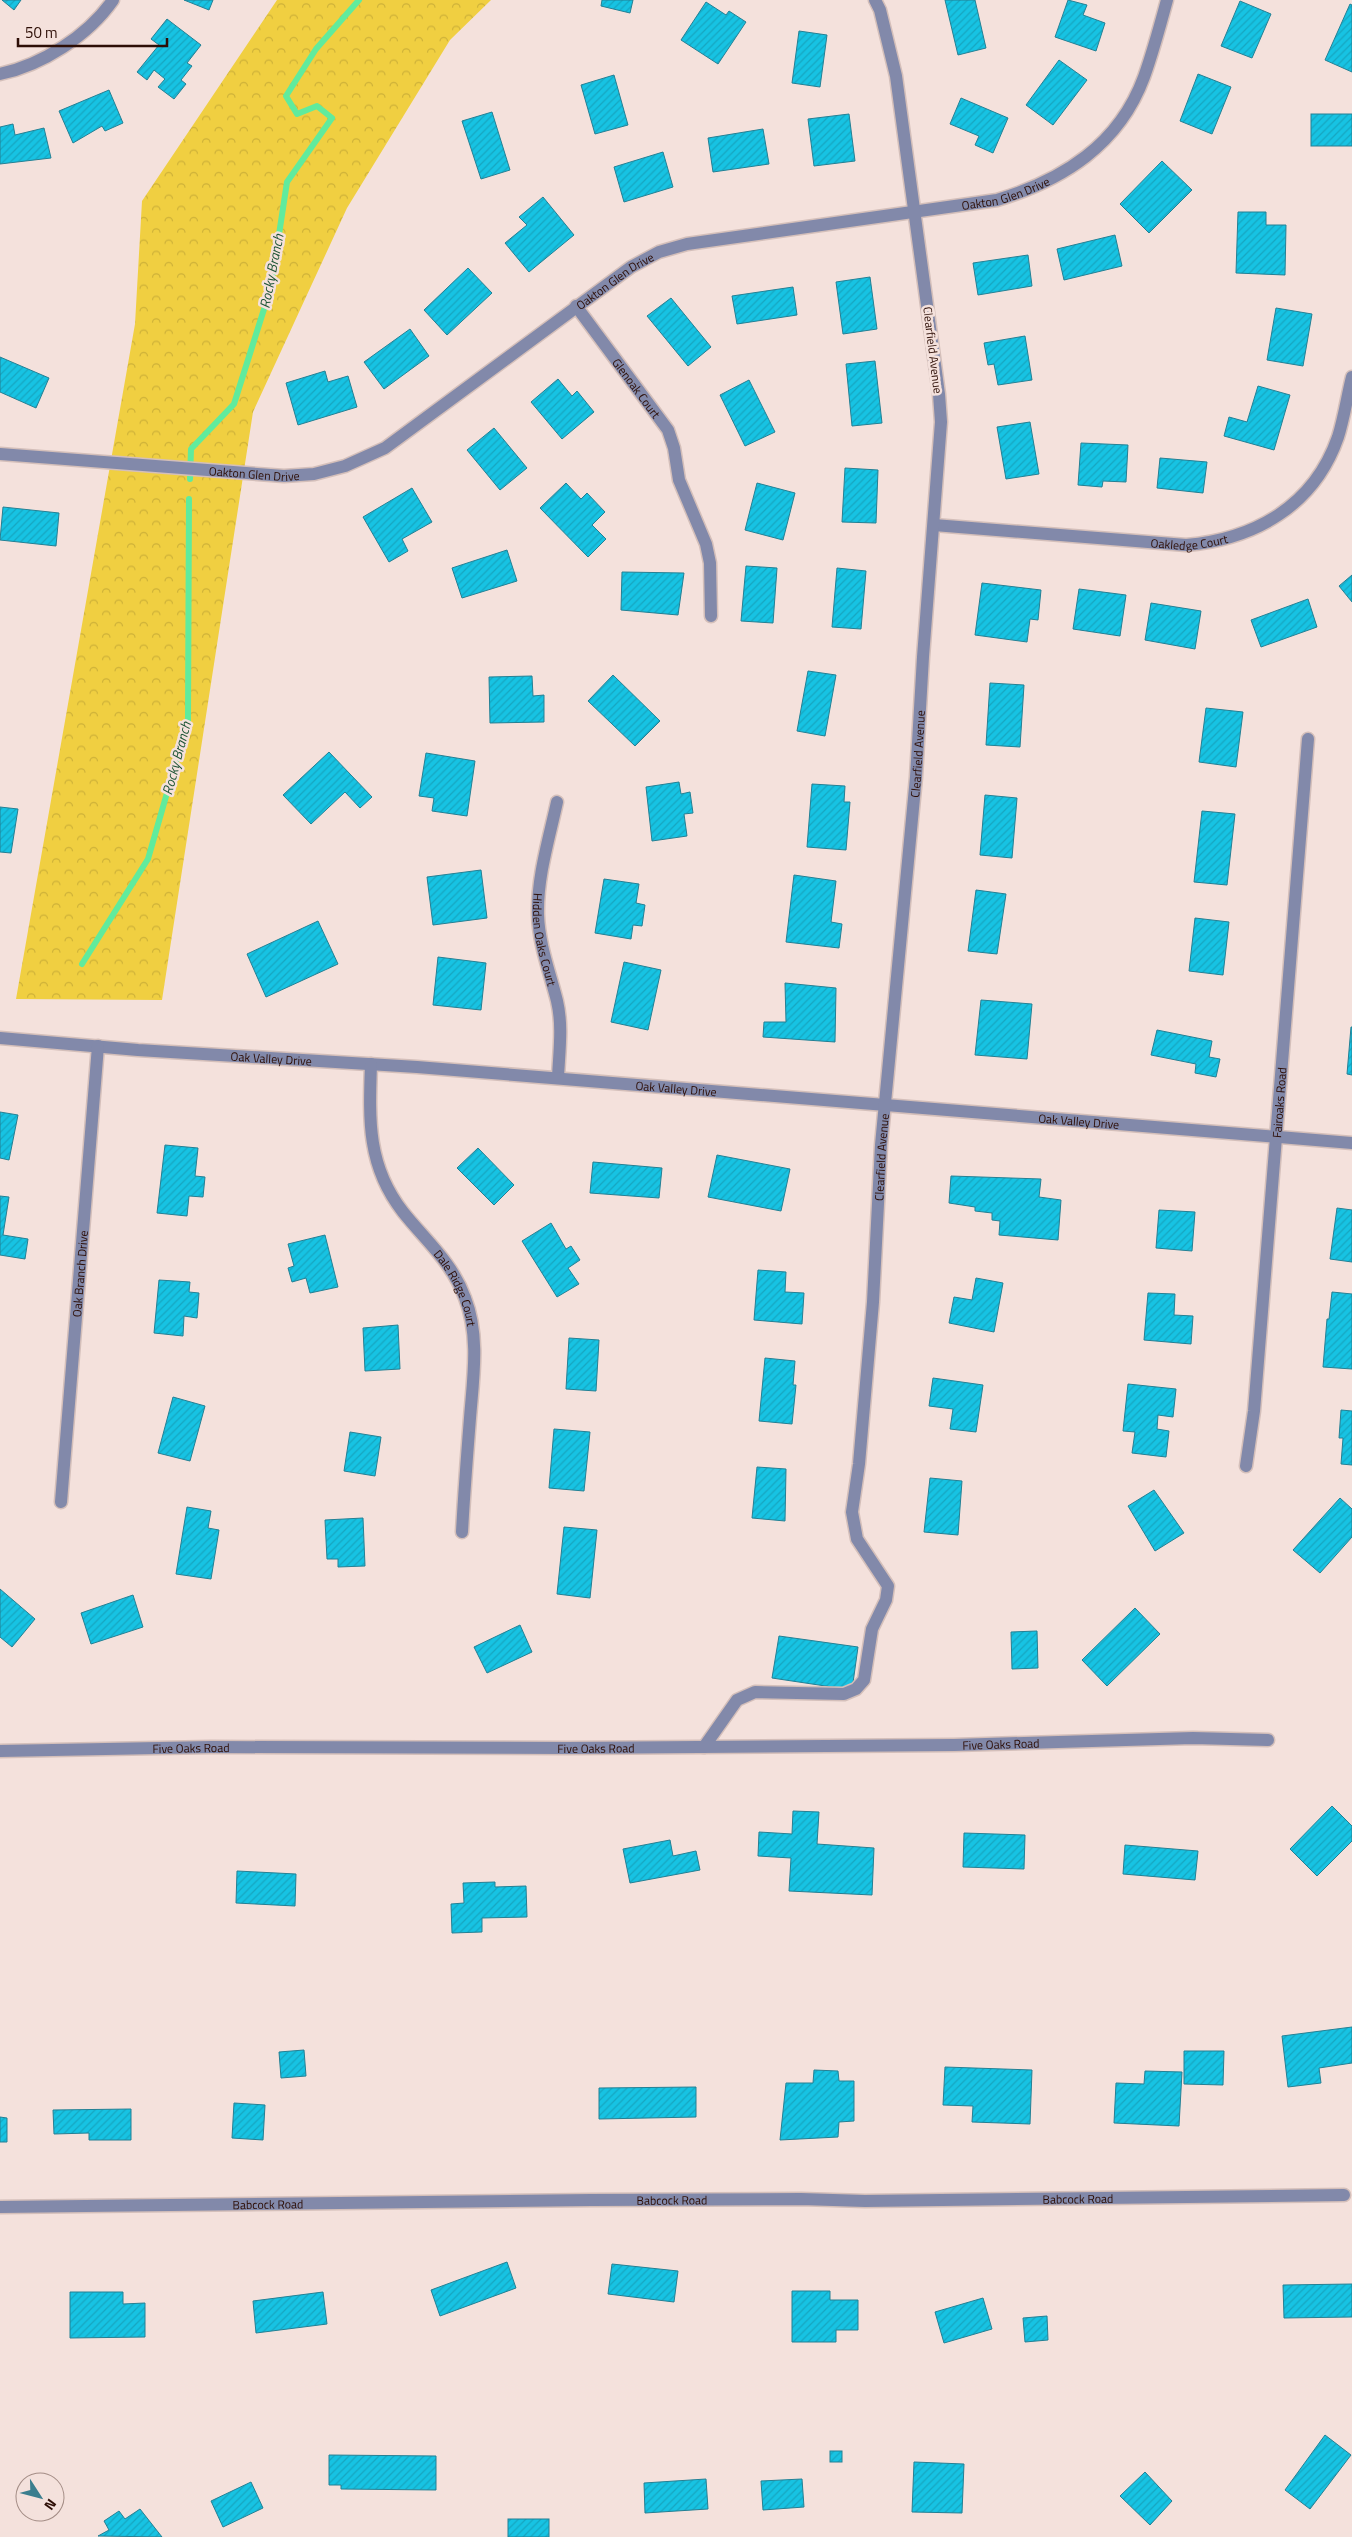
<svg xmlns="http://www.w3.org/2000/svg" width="1352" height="2537" font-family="'Titillium Web',sans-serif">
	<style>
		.forest { fill: url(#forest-crowns) }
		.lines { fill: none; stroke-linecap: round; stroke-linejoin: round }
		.stream { stroke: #60eb9d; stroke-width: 6 }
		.building { fill: url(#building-hatch); stroke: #248094 }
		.minor-casing { stroke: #d4bfba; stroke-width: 15 }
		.minor { stroke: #8289aa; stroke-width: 12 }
		.labels { text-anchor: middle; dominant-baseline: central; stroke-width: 5; stroke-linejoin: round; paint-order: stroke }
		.street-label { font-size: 12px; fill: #2d0e06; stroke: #f4e1dc }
		.water-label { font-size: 14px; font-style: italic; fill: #1e5536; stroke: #f4e1dc }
	</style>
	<defs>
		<pattern id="forest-crowns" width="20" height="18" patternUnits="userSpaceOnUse" patternTransform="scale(1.25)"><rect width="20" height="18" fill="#f0cf41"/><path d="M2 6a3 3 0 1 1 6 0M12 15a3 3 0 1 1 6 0" fill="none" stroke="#ceb138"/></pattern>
		<pattern id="building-hatch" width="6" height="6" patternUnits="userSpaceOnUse" patternTransform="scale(1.25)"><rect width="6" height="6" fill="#17c3e3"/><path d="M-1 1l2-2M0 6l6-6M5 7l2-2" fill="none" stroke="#16a6c1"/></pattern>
	</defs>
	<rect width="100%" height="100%" fill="#f4e1dc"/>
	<polygon class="forest" points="277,0 491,0 450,40 347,208 253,412 162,1000 16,999 135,324 142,201"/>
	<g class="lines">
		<g class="stream">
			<polyline points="190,479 191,449 234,404 271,287 287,182 332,118 317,106 297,114 286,96 316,49 359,0"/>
			<polyline points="82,964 148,859 188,720 189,499"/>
		</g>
	</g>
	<g class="building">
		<polygon points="2,0 21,0 14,10"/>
		<polygon points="184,0 213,0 209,10"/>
		<polygon points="602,0 633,0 630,13 601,6"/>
		<polygon points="945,0 975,0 986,48 958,55"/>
		<polygon points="1068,0 1087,5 1083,15 1105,23 1096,51 1055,37"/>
		<polygon points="1240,1 1271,14 1252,58 1221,46"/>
		<polygon points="706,2 726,15 729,11 746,22 718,64 681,40"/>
		<polygon points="1350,4 1352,5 1352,72 1325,60"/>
		<polygon points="167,19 201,45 187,63 192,66 181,80 186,84 174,99 158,87 165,79 154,70 147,80 137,72 159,45 151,39"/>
		<polygon points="799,31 827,35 820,87 792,83"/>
		<polygon points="1059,60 1087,80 1053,125 1026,105"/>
		<polygon points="1198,74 1231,87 1212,134 1180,121"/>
		<polygon points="614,75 628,125 595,134 581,85"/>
		<polygon points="109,90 123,123 105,131 102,126 73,143 59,111"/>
		<polygon points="961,98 1008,118 993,153 975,145 979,136 950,124"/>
		<polygon points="492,112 510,170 481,179 462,121"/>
		<polygon points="849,114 855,161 814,166 808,119"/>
		<rect x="1311" y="114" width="41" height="32"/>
		<polygon points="13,124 15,135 44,128 51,158 0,164 0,127"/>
		<polygon points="763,129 769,164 713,172 708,138"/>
		<polygon points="663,152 673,187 624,202 614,167"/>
		<polygon points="1162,161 1192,190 1149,233 1120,204"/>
		<polygon points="543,197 574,235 529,272 505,243 527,225 519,217"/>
		<polygon points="1238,212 1266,212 1266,225 1286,225 1285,275 1236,273"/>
		<polygon points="1115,235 1122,266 1064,280 1057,249"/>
		<polygon points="1028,255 1032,286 978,295 973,263"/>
		<polygon points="468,268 492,293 447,335 424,310"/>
		<polygon points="870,277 877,329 843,334 836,282"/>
		<polygon points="793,287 797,315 737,324 732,296"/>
		<polygon points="671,298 711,347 688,366 647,316"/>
		<polygon points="1276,308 1312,314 1303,366 1267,360"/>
		<polygon points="410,329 429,356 384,389 364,362"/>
		<polygon points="1025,336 1032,380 998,385 994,364 988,365 984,343"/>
		<polygon points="0,357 49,378 36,408 0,392"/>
		<polygon points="875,361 882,423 852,426 846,364"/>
		<polygon points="325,371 328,382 348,376 357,407 298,425 286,383"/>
		<polygon points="558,379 572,396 577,391 594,412 562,439 531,402"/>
		<polygon points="749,380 775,432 745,446 720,395"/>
		<polygon points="1258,386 1290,395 1274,450 1224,436 1229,417 1247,422"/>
		<polygon points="1030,422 1039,474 1006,479 997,427"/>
		<polygon points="494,428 527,468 500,490 467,450"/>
		<polygon points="1081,443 1128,445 1126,482 1103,481 1102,487 1078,485"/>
		<polygon points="1160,458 1207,462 1203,493 1157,488"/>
		<polygon points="845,468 878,470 876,523 842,522"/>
		<polygon points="566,483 581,499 587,493 605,512 592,525 606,539 588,557 540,508"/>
		<polygon points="757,483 795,493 783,540 745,530"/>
		<polygon points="412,488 432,522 402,539 408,551 389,562 363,517"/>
		<polygon points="3,507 59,513 56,546 0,540"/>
		<polygon points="507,550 517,581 462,598 452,568"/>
		<polygon points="746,566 777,568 773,623 741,621"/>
		<polygon points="837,568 866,571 861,629 832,627"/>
		<polygon points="622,572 684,573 678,615 621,610"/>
		<polygon points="1352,575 1352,602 1339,586"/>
		<polygon points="982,583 1041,590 1038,620 1030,619 1027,642 975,635"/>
		<polygon points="1079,589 1126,595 1120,636 1073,629"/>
		<polygon points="1308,599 1317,627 1261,647 1251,620"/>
		<polygon points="1151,603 1201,611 1195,649 1145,640"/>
		<polygon points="808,671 836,675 825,736 797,731"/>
		<polygon points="613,675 660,721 635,746 588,701"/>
		<polygon points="532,676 533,696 544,695 544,722 490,723 489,677"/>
		<polygon points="990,683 1024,685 1020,747 986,745"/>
		<polygon points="1206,708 1243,712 1236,767 1199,762"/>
		<polygon points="329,752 372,797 360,808 345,792 311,824 283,795"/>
		<polygon points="426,753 475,761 467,816 432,811 434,798 419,796"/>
		<polygon points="679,782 681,794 690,792 693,813 684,814 687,836 652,841 646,787"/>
		<polygon points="812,784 845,786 844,802 850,802 846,850 807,847"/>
		<polygon points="985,795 1017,798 1012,858 980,855"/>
		<polygon points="0,807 18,809 11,853 0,852"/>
		<polygon points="1202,811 1235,814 1227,885 1194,882"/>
		<polygon points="481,870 487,918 433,925 427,877"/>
		<polygon points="794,875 836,881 831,922 842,924 839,948 786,942"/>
		<polygon points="604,879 639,884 636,903 645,905 642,926 633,925 631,939 595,933"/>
		<polygon points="976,890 1006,894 997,954 968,951"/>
		<polygon points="1195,918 1229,922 1223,975 1189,971"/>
		<polygon points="318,921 338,964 266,997 247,954"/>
		<polygon points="438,957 486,963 481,1010 433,1005"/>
		<polygon points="624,962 661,970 648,1030 611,1022"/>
		<polygon points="785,983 836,988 835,1042 763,1037 764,1022 786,1022"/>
		<polygon points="981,1000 1032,1004 1027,1059 975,1055"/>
		<polygon points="1351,1027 1352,1027 1352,1075 1347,1074"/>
		<polygon points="1157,1030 1212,1041 1209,1057 1220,1059 1216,1077 1195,1073 1196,1064 1151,1055"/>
		<polygon points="0,1112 18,1115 9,1160 0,1158"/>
		<polygon points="165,1145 198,1148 195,1176 205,1177 203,1197 189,1196 187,1216 157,1213"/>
		<polygon points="478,1148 514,1185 494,1205 457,1168"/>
		<polygon points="717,1155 790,1169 781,1211 708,1197"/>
		<polygon points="593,1162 662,1168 659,1198 590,1193"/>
		<polygon points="951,1176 1041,1179 1039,1197 1061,1200 1058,1240 999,1235 1000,1221 992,1220 992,1213 975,1211 975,1207 949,1203"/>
		<polygon points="0,1196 9,1197 3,1235 28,1239 25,1259 0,1255"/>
		<polygon points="1337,1208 1352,1210 1352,1262 1330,1259"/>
		<polygon points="1159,1210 1195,1212 1192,1251 1156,1248"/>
		<polygon points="551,1223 566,1249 571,1246 580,1260 568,1268 579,1284 557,1297 522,1241"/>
		<polygon points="325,1235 338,1287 310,1293 306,1278 292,1282 288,1268 294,1266 288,1244"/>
		<polygon points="758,1270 786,1272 785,1292 804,1293 802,1324 754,1320"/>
		<polygon points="976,1278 1003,1283 994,1332 949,1323 954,1297 972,1300"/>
		<polygon points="159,1280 190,1282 189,1292 199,1293 197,1318 184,1316 183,1336 154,1333"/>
		<polygon points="1332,1292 1352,1294 1352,1369 1323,1367 1327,1319 1329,1319"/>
		<polygon points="1148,1293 1175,1294 1174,1315 1193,1316 1191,1344 1144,1340"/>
		<polygon points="398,1325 400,1369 365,1371 363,1328"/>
		<polygon points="569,1338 599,1340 596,1391 566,1389"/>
		<polygon points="765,1358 795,1361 793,1385 796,1385 792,1424 759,1421"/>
		<polygon points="933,1378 983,1385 976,1432 950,1429 953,1409 929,1406"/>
		<polygon points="1128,1384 1176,1389 1173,1417 1158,1415 1157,1429 1169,1431 1166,1457 1132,1453 1135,1432 1123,1431"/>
		<polygon points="173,1397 205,1406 190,1461 158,1453"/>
		<polygon points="1341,1410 1352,1411 1352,1465 1341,1464 1343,1438 1339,1438"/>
		<polygon points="554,1429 590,1432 584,1491 549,1488"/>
		<polygon points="350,1432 381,1437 375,1476 344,1471"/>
		<polygon points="757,1467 786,1469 785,1521 752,1518"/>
		<polygon points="930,1478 962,1481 958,1535 924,1532"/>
		<polygon points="1154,1490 1184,1533 1155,1551 1128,1506"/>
		<polygon points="1340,1498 1352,1509 1352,1537 1320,1573 1293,1550"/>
		<polygon points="187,1507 211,1511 208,1528 219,1530 211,1579 176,1574"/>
		<polygon points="363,1518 365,1566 338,1567 338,1559 327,1559 325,1520"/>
		<polygon points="564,1527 597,1530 590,1598 557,1594"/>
		<polygon points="0,1589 35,1619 12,1647 0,1637"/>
		<polygon points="133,1595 143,1627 91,1644 81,1613"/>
		<polygon points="1135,1608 1160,1634 1107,1686 1082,1660"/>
		<polygon points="520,1625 532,1652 487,1673 474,1647"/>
		<polygon points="1037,1631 1038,1668 1012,1669 1011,1632"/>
		<polygon points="779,1636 858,1647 852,1690 772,1678"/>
		<polygon points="1332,1806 1352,1826 1352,1841 1317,1876 1290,1849"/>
		<polygon points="793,1811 819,1812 817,1844 874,1848 872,1895 789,1891 791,1858 758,1856 759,1832 792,1834"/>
		<polygon points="964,1833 1025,1835 1024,1869 963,1867"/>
		<polygon points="670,1840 673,1856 696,1851 700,1870 630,1883 623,1849"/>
		<polygon points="1125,1845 1198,1851 1195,1880 1123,1874"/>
		<polygon points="237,1871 296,1874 295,1906 236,1903"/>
		<polygon points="495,1882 495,1887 526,1886 527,1917 482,1918 482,1932 452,1933 451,1904 464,1903 463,1883"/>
		<polygon points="1352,2027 1352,2063 1319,2068 1321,2083 1288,2087 1282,2036"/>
		<polygon points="304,2050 306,2076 281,2078 279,2052"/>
		<polygon points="1184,2051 1224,2051 1223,2085 1184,2084"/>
		<polygon points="945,2067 1032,2070 1030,2124 972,2122 973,2106 943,2105"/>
		<polygon points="814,2070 838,2071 839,2081 854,2081 854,2121 839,2122 838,2137 780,2140 786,2083 813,2083"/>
		<polygon points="1145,2071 1182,2072 1179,2126 1114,2123 1116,2083 1144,2084"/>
		<polygon points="696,2087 696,2117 599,2119 599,2088"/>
		<polygon points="234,2103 265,2105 263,2140 232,2138"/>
		<polygon points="131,2109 131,2140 89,2140 89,2133 54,2134 53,2110"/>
		<polygon points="0,2117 7,2118 7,2142 0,2142"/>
		<polygon points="507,2262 516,2288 440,2316 431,2290"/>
		<polygon points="612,2264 678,2271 674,2302 608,2294"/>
		<polygon points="1352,2284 1352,2317 1284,2318 1283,2285"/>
		<polygon points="792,2291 830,2291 830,2300 858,2300 858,2330 836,2330 836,2342 792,2342"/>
		<polygon points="70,2292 123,2292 123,2304 145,2303 145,2337 70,2338"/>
		<polygon points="323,2292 327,2324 256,2333 253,2301"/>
		<polygon points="983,2298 992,2329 944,2343 935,2312"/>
		<polygon points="1047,2316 1048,2340 1025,2342 1023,2318"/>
		<polygon points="1325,2435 1351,2455 1310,2509 1285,2490"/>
		<rect x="830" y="2451" width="12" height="11"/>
		<polygon points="329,2455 436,2456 436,2490 341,2489 341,2485 329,2485"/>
		<polygon points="914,2462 964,2464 962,2513 912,2512"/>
		<polygon points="1145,2472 1172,2501 1150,2525 1120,2496"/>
		<polygon points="706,2479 708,2509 645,2513 644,2483"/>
		<polygon points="802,2479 804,2507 763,2510 761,2481"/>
		<polygon points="251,2482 263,2508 223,2527 211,2501"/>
		<polygon points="140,2509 162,2537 98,2536 109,2530 104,2521 119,2511 125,2519"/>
		<rect x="508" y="2519" width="41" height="18"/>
	</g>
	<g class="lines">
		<defs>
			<g id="minor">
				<path d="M0,74C42,65 88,36 113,0"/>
				<path id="s1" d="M576,306L668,430L674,448L679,480L706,544L710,563L711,616"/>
				<path id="s2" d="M0,454L284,476L314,474L345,466L385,448L631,267L659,252L687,244L997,200C1063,180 1119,145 1144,77C1153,52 1160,26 1167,0"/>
				<path id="s3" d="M934,525L1186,545C1255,539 1314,506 1338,437C1344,418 1347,397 1352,377"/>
				<path id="s4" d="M557,802C549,839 537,877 538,915C539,945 550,973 557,1001C563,1026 559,1053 558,1078"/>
				<path id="s5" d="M0,1038L138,1050L417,1067L1352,1143"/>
				<path id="s6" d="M371,1064C369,1120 367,1166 403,1212C426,1241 452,1262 465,1298C480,1336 473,1379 470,1418C467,1456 464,1494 462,1532"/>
				<path id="s7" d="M1246,1466L1254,1411L1308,739"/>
				<path id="s8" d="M61,1502L98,1046"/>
				<path id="s9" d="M704,1747L737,1700L755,1692L844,1694L856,1689L864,1680L872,1629L886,1600L888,1586L857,1539L852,1512L859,1464L873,1302L881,1145L916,777L923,657L941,422L939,394L896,76L880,10L875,0"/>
				<path id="s10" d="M0,1751L211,1747L567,1748L954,1745L1193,1738L1268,1740"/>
				<path id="s11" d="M0,2207L591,2200L801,2199L865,2201L1344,2195"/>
			</g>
		</defs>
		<use href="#minor" class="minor-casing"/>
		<use href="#minor" class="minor"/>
	</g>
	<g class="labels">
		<g class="street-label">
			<text stroke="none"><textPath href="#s2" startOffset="1080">Oakton Glen Drive</textPath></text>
			<text stroke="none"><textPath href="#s2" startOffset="675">Oakton Glen Drive</textPath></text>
			<text transform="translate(933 350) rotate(83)">Clearfield Avenue</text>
			<text stroke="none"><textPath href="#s1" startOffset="102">Glenoak Court</textPath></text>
			<text stroke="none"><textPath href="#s2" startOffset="255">Oakton Glen Drive</textPath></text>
			<text stroke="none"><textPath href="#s3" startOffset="256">Oakledge Court</textPath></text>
			<text stroke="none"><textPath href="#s9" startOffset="1134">Clearfield Avenue</textPath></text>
			<text stroke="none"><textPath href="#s4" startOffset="140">Hidden Oaks Court</textPath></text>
			<text stroke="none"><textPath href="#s5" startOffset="272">Oak Valley Drive</textPath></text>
			<text stroke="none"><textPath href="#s5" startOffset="678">Oak Valley Drive</textPath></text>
			<text stroke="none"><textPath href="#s7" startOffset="365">Fairoaks Road</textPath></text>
			<text stroke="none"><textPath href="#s5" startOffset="1082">Oak Valley Drive</textPath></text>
			<text stroke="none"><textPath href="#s9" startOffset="729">Clearfield Avenue</textPath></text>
			<text stroke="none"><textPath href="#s8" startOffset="229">Oak Branch Drive</textPath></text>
			<text stroke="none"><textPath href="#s6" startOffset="249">Dale Ridge Court</textPath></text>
			<text stroke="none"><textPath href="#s10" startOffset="1001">Five Oaks Road</textPath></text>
			<text stroke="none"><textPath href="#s10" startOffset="191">Five Oaks Road</textPath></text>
			<text stroke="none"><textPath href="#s10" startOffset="596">Five Oaks Road</textPath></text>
			<text stroke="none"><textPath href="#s11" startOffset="672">Babcock Road</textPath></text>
			<text stroke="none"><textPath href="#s11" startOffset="1078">Babcock Road</textPath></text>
			<text stroke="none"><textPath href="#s11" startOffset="268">Babcock Road</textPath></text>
		</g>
		<g class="water-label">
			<text transform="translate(271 271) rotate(-79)">Rocky Branch</text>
			<text transform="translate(176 758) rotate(-75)">Rocky Branch</text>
		</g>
	</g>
	<g transform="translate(40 2497) rotate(126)"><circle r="24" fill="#f4e1dc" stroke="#a48d86"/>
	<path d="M0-4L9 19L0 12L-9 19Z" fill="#3b7e8e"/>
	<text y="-8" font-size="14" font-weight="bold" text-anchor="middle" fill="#2d0e06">N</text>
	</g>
	<path d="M18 38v8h149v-8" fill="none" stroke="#2d0e06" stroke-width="2.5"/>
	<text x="25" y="38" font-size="15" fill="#2d0e06" stroke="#f4e1dc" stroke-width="4" paint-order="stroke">50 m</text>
</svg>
